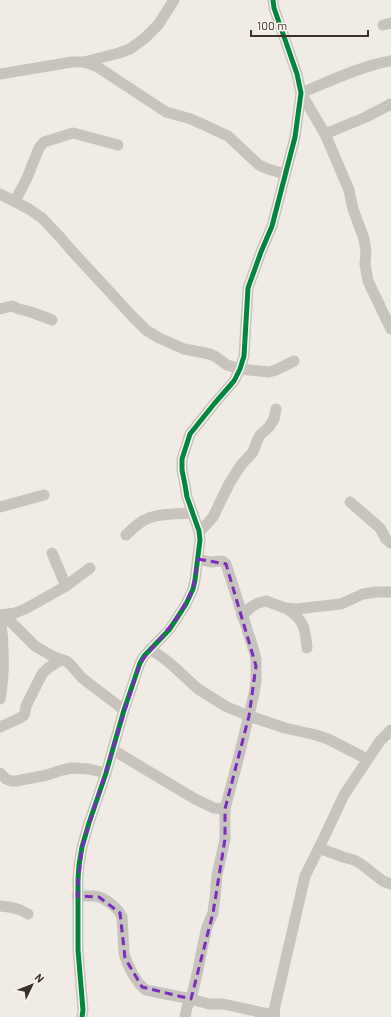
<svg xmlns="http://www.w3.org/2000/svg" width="391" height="1017" font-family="Barlow,sans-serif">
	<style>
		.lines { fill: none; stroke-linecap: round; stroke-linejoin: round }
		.minor { stroke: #c9c3be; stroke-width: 11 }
		.cycleway-casing { stroke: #fbf5ee; stroke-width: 8 }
		.cycleway { stroke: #00873e; stroke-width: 5 }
		.marked { fill: none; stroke: #7b2cbf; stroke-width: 3; stroke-dasharray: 8 5; stroke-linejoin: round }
	</style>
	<rect width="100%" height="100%" fill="#f0ebe5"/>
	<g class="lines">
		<g class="minor">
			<polyline points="383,25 391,23"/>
			<path d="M391,61C361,66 330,81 301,93L325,134L349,190L353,209L364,239L366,251L365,264L368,281L391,329"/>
			<polyline points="84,62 119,53 130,49 145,38 158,25 174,0"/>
			<polyline points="0,74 72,62 84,62 96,66 166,112 191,119 228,136 259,165 268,169 285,174"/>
			<polyline points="325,134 366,117 391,104"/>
			<polyline points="0,194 29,209 42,218 60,237 72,251 132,316 146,330 159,338 184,349 210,354 216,357 227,365 240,369 269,372 276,370 294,361"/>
			<polyline points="15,201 27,178 39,148 44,142 73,133 118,145"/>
			<polyline points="0,309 12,306 19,309 31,312 52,320"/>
			<polyline points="350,502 380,528 386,539 391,543"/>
			<polyline points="0,507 44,495"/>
			<polyline points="199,531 206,525 213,517 229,484 241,465 253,452 257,441 260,435 269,427 274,419 276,409"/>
			<path d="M126,535C133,528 140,521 149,518C162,513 179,514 193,513"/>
			<polyline points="52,553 66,586"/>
			<path d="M286,608C304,620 305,626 307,648"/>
			<polyline points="0,615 10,621 35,646 54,657 66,661 70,664 82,678 124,710"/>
			<polyline points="0,615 15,613 27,608 66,586 90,568"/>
			<path d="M0,616C4,641 5,673 0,699"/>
			<polyline points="242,616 251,607 258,603 266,601 285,608 296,609 341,604 363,594 376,592 391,592"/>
			<polyline points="150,649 162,657 172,665 198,689 227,707 249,716 285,728 316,735 328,739 367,759"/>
			<polyline points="0,727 20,718 24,715 25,712 26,706 42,674 48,668 61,660"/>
			<polyline points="113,750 195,799 214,808 225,809"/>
			<polyline points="0,773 6,779 11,781 16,781 47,775 62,770 72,768 89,769 106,773"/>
			<polyline points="319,848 343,857 354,860 361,864 383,881 391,884"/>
			<path d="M77,896C83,896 89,896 94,896C105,897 118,908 122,917L124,953C127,965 136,983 146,990L191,999L209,1004H223L264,1013L274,1014"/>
			<path d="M0,906C10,907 19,908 28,914"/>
			<polyline points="82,1017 83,1010 78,950 78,879 79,865 82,847 89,823 106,773 124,710 140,663 144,656 169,630 177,618 186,604 193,589 195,580 200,540 199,531 187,497 185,485 182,470 182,459 190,434 214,404 234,381 240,369 244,356 248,288 261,252 272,226 295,137 301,93 297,74 274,8 273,0"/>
			<polyline points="185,1017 187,1007 191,999 198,970 202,949 207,927 213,913 215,897 217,875 225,839 225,809 239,756 254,694 256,681 256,659 254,651 226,564 222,561 211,562 198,559"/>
			<polyline points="274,1017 275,1006 305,876 319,848 344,795 380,741 391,730"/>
		</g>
		<defs>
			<polyline id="cycleway" points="82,1017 83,1010 78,950 78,879 79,865 82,847 89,823 106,773 124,710 140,663 144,656 169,630 177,618 186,604 193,589 195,580 200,540 199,531 187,497 185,485 182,470 182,459 190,434 214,404 234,381 240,369 244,356 248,288 261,252 272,226 295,137 301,93 297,74 274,8 273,0"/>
		</defs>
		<use href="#cycleway" class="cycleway-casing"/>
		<use href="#cycleway" class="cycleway"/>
	</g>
	<path class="marked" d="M198,559L226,564L256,666L249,716L225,809V839L213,913L191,999L142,987L125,958L120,913L99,897L77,896L82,847L140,663L177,618L193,589Z"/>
	<g transform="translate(32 985) rotate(47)" stroke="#fbf5ee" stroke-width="3" paint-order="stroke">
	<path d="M0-3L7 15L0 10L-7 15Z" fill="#3b302b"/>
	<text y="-6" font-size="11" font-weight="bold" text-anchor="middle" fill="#3b302b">N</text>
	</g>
	<path d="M251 30v6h117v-6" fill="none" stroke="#3b302b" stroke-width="2"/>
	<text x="257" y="30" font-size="12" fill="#3b302b" stroke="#fbf5ee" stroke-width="3" paint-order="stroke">100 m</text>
</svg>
